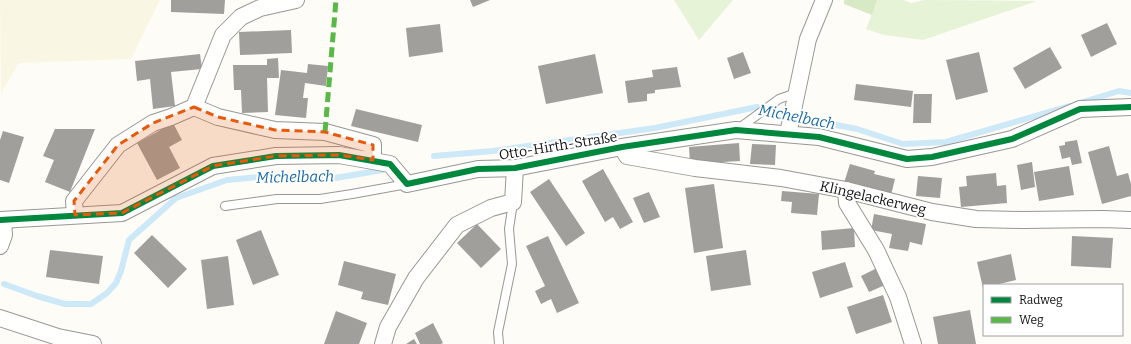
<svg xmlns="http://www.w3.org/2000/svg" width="1131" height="344" font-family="Bitter,serif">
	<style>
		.farmland { fill: #f9f7e4 }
		.green { fill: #e7f3d7 }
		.forest { fill: #d8eac5 }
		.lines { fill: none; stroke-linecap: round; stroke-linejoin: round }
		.stream { stroke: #cde8f7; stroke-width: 6 }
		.building { fill: #a19f9c }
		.lane-casing { stroke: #979795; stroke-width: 10 }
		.street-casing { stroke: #979795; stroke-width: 18 }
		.lane { stroke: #fffffe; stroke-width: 8 }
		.street { stroke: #fffffe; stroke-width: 16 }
		.quiet { stroke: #58b947; stroke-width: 5; stroke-dasharray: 10 5; stroke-linecap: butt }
		.cycleway-casing { stroke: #fff; stroke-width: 8 }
		.cycleway { stroke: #00873e; stroke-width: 6 }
		.marked { fill: #e8590c; fill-opacity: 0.2; stroke: #e8590c; stroke-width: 3; stroke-dasharray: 8 5; stroke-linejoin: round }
		.labels { text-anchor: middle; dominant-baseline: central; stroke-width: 4; stroke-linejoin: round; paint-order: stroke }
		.street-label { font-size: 14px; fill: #111; stroke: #fff }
		.water-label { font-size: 15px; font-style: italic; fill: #1768a6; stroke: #fff }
	</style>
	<rect width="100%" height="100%" fill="#fdfcf7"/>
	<polygon class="farmland" points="0,0 160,0 131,59 19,63 1,93"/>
	<g class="green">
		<polygon points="674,0 733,0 699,40"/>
		<polygon points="877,0 904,0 911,3 925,0 1037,1 923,40 884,35 866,29"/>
	</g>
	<polygon class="forest" points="844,0 877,0 872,15 844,4"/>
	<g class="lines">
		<g class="stream">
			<polyline points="1080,103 1119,91 1131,93"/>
			<polyline points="434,156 493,151 655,128 757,107 800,118 857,129 903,144 946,142 1070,106"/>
			<polyline points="4,284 37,296 65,304 91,304 107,293 116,283 121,271 129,240 176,198 227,180 269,176 323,180 383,170"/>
		</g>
	</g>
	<g class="building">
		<polygon points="171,0 225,0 224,14 171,12"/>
		<polygon points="470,0 490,0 473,7"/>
		<polygon points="1107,23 1117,44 1091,57 1081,35"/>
		<polygon points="440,24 443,52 409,57 406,28"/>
		<polygon points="291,30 292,53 240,55 239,32"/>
		<polygon points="1050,47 1062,68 1025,89 1013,68"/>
		<polygon points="743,52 751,73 734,79 727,58"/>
		<polygon points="979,52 988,92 956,100 946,60"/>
		<polygon points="200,54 202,69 171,72 175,106 153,109 150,79 137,81 135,61"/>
		<polygon points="595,54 603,93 546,104 538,66"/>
		<polygon points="278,58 279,78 267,78 268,112 242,113 241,90 234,90 233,65 267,65 267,59"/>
		<polygon points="308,64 328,66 326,86 305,83 303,98 308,98 306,118 275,115 281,70 307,73"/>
		<polygon points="677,67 681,87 655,90 655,93 647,94 647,101 628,103 625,81 653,77 652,70"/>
		<polygon points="856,84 913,91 911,107 854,100"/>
		<polygon points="914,94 932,94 931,123 913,123"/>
		<polygon points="356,109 422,125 418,142 351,126"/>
		<polygon points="173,123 182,140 169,147 180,168 157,180 137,143"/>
		<polygon points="55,129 95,129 70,192 45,182 54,160 43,156"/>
		<polygon points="3,131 24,137 9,183 0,180 0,140"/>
		<polygon points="1077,140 1082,163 1072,165 1070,157 1062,159 1059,146 1065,145 1065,142"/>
		<polygon points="739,143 740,161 690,164 689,147"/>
		<polygon points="752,144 776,145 775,165 750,164"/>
		<polygon points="1109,146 1117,176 1128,173 1131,184 1131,196 1102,204 1088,152"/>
		<polygon points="1032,162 1035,187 1021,190 1017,165"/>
		<polygon points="850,164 875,171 874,174 895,179 891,195 843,186"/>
		<polygon points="1069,166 1074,195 1039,201 1034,172"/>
		<polygon points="603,169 633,222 620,229 613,217 605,222 582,181"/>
		<polygon points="996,173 997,186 1006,185 1007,203 961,207 959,187 967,186 966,176"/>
		<polygon points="918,176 942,178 940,198 916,196"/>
		<polygon points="549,179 585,233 566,246 530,192"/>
		<polygon points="714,184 723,248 694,253 685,188"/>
		<polygon points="782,191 819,194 817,215 791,213 792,202 781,201"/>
		<polygon points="649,192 660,217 644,223 633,198"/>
		<polygon points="874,214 926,224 922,245 910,242 908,251 889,248 892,234 871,230"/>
		<polygon points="477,224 501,249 481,268 457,243"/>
		<polygon points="854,228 855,247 822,250 821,231"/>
		<polygon points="261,230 279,275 253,285 236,240"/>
		<polygon points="152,235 187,269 168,288 134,253"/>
		<polygon points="548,236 579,303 557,313 551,299 541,304 535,291 545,286 526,246"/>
		<polygon points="1072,236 1113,238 1111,268 1071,266"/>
		<polygon points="50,250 103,256 99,284 46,277"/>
		<polygon points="746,250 751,285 711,291 706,256"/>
		<polygon points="1011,254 1016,280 995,285 984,285 984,287 983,288 977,262"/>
		<polygon points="228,256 234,305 207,309 201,260"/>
		<polygon points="344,261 396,274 388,305 361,299 363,292 338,285"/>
		<polygon points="845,262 853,287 820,298 812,272"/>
		<polygon points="877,268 885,285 869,292 861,276"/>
		<polygon points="883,295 892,322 856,334 847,307"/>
		<polygon points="970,310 976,344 938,344 933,317"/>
		<polygon points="336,311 367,323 359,344 324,344"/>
		<polygon points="433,323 443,343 441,344 420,344 415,333"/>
		<polygon points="414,339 417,344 406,344"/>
	</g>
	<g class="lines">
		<defs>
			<g id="lane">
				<polyline points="738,129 779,99 796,93"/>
				<polyline points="225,206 277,199 320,199 352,194 407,184"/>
				<polyline points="499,344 498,332 512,264 509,229 513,202"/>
			</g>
			<g id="street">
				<polyline points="194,107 218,117 275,130 325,132 373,145 373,160"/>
				<polyline points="788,134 808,39 824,0"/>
				<polyline points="622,147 627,156 695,168 781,178 846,190 932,212 976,219 1022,220 1103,219 1131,220"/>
				<polyline points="846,190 847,203 876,250 898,297 913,344"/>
				<polyline points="75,215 74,201 118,145 153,123 171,117 194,107 223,35 241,17 260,8 296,0"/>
				<polyline points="0,220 122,213 213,166 276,156 339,155 390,164 407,184 478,169 515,168 622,147 736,130 819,137 907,159 932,157 1012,139 1080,109 1131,107"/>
				<polyline points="0,246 4,235 3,220"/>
				<polyline points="0,318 58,337 93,344"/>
				<polyline points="383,344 388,327 416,278 457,225 491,208 513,202 515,168"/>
			</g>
		</defs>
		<use href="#lane" class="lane-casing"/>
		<use href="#street" class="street-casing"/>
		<use href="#lane" class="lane"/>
		<use href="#street" class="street"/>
		<polyline class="quiet" points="325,132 336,0"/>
		<defs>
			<polyline id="cycleway" points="0,220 122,213 213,166 276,156 339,155 390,164 407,184 478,169 515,168 622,147 736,130 819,137 907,159 932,157 1012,139 1080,109 1131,107"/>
		</defs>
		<use href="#cycleway" class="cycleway-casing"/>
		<use href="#cycleway" class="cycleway"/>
	</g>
	<path class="marked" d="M194,107L218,117L275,130L325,132L373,145V160L339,155L276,156L213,166L122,213L75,215L74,201L118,145L153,123Z"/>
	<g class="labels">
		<g class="street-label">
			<text transform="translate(558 146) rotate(-9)">Otto-Hirth-Straße</text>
			<text transform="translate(873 198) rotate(13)">Klingelackerweg</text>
		</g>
		<g class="water-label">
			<text transform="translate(797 117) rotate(11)">Michelbach</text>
			<text transform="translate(295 177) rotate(-1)">Michelbach</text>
		</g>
	</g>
	<rect x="983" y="284" width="140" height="52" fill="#ffffff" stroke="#a0a0a0"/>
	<rect x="991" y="297" width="20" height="6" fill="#00873e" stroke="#a0a0a0"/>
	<text x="1019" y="304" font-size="12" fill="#111111">Radweg</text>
	<rect x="991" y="317" width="20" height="6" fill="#58b947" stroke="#a0a0a0"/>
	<text x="1019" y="324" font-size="12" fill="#111111">Weg</text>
</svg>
